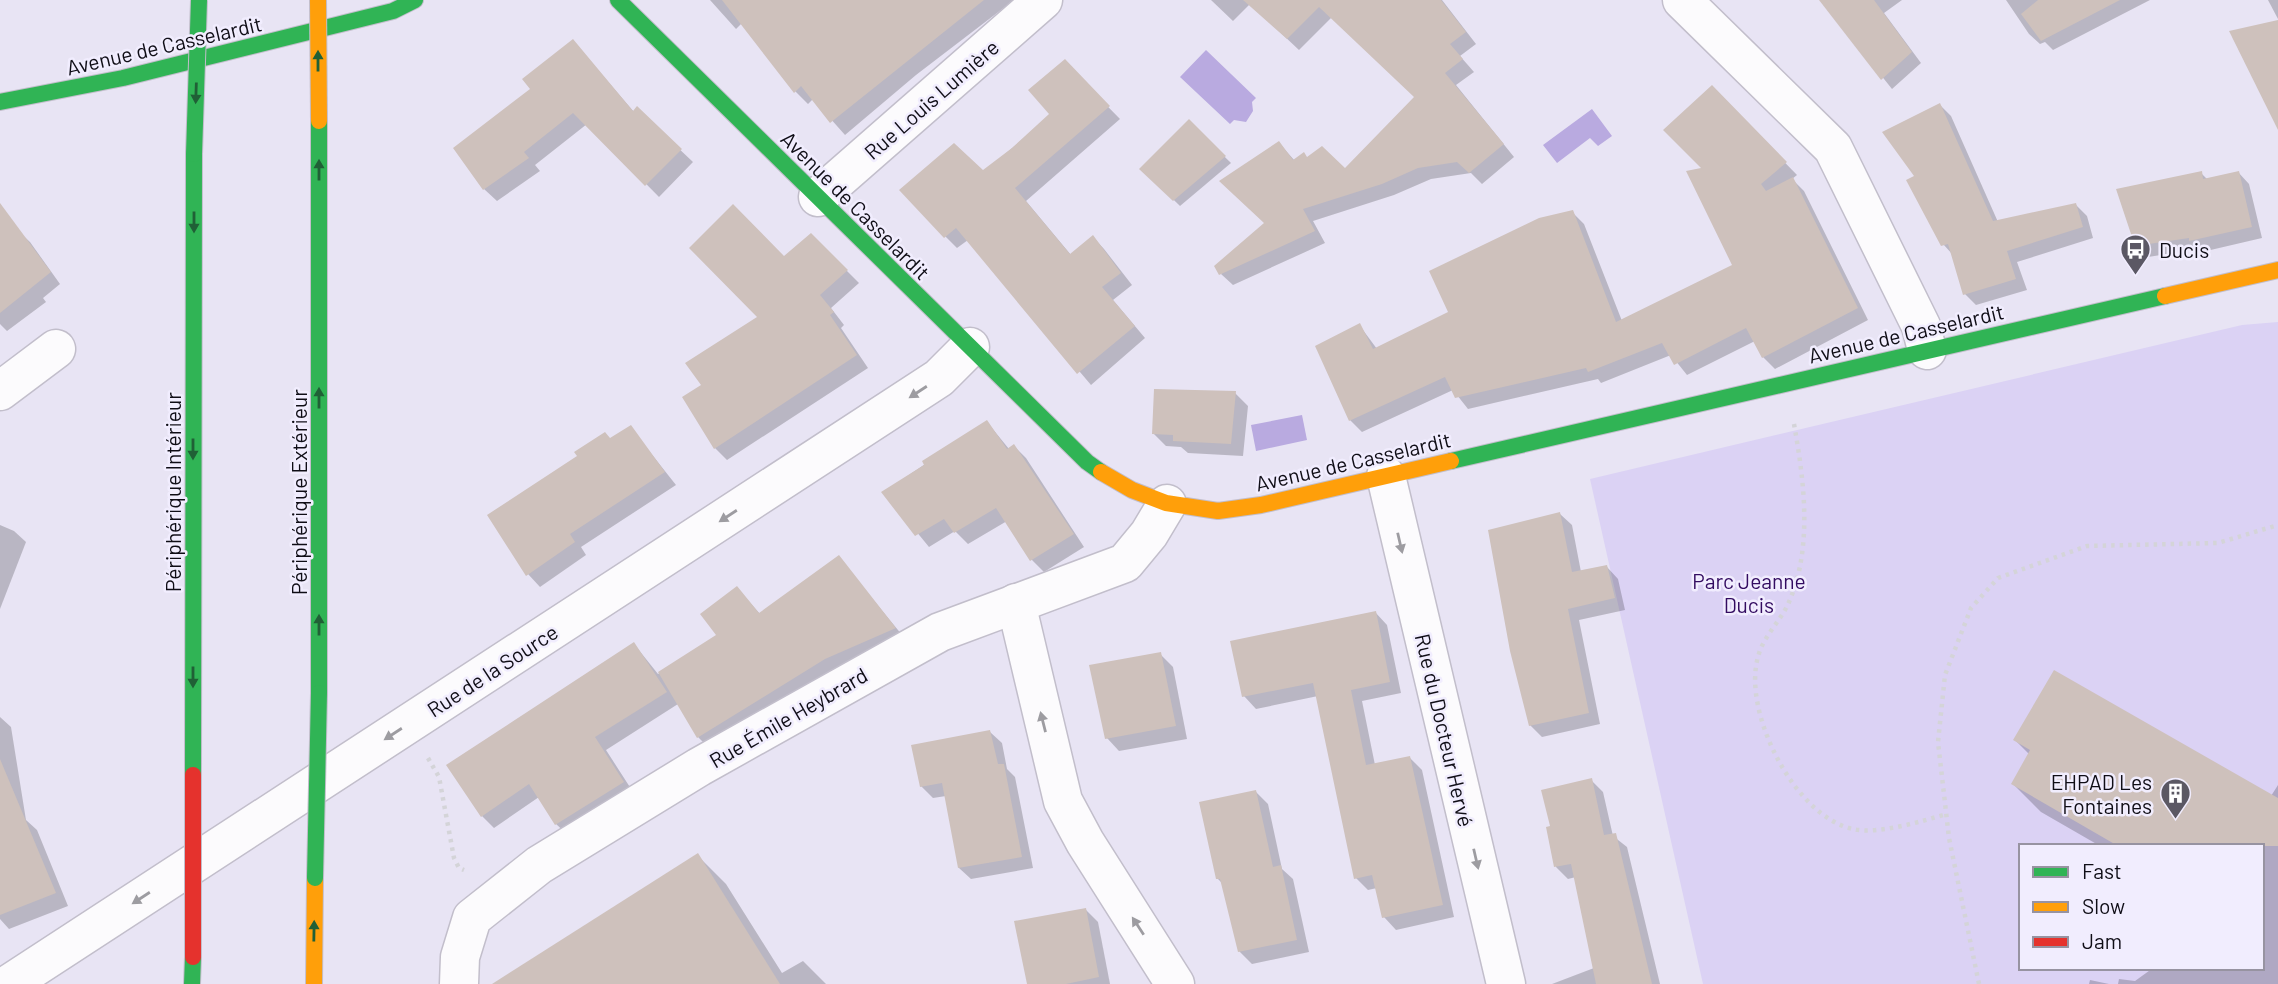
<svg xmlns="http://www.w3.org/2000/svg" width="2278" height="984" font-family="Barlow,sans-serif">
	<style>
		.green { fill: #dbd2f4; fill-rule: evenodd }
		.water { fill: #b9aae0 }
		.shadow { fill: #0003 }
		.building { fill: #cec1bc }
		.lines { fill: none; stroke-linecap: round; stroke-linejoin: round }
		.street-casing { stroke: #c2becb; stroke-width: 41 }
		.fast-casing { stroke: #c2becb; stroke-width: 18 }
		.slow-casing { stroke: #c2becb; stroke-width: 18 }
		.path { stroke: #d4d4d8; stroke-width: 4.5; stroke-dasharray: 3.5 5; stroke-linecap: butt }
		.street { stroke: #fcfbfd; stroke-width: 38 }
		.fast { stroke: #30b455; stroke-width: 16 }
		.slow { stroke: #ff9f0a; stroke-width: 16 }
		.fast-bridge-casing { stroke: #c2becb; stroke-width: 18; stroke-linecap: butt }
		.slow-bridge-casing { stroke: #c2becb; stroke-width: 18; stroke-linecap: butt }
		.jam-bridge-casing { stroke: #c2becb; stroke-width: 18; stroke-linecap: butt }
		.fast-bridge { stroke: #30b455; stroke-width: 16 }
		.slow-bridge { stroke: #ff9f0a; stroke-width: 16 }
		.jam-bridge { stroke: #e5322d; stroke-width: 16 }
		.oneway { fill: #206036 }
		.oneway2 { fill: #9d9ca1 }
		.labels { text-anchor: middle; dominant-baseline: central; stroke-width: 5; stroke-linejoin: round; paint-order: stroke }
		.street-label { font-size: 21px; fill: #0f0d16; stroke: #f1edfe }
		.poi-label { font-size: 21px; fill: #0f0d16; stroke: #f1edfe; text-anchor: start }
		.park-label { font-size: 21px; fill: #330c61; stroke: #f1edfe }
	</style>
	<rect width="100%" height="100%" fill="#e8e4f4"/>
	<path class="green" d="M2278,322V984H1703L1590,479L2242,325ZM2021,846H2262V968H2021Z"/>
	<g class="water">
		<polygon points="1206,50 1256,98 1252,102 1253,111 1246,122 1234,120 1230,124 1180,77"/>
		<polygon points="1592,109 1612,136 1598,146 1590,138 1557,163 1543,145"/>
		<polygon points="1302,415 1307,440 1256,451 1251,425"/>
	</g>
	<g class="shadow">
		<polygon points="710,0 1014,0 916,75 845,135 813,99 808,104 795,91 742,23 736,29"/>
		<polygon points="1211,0 1442,0 1476,44 1460,56 1474,72 1456,85 1514,157 1482,184 1471,173 1431,179 1394,195 1313,221 1325,243 1233,285 1221,274 1266,224 1279,143 1295,161 1308,158 1345,170 1416,97 1332,17 1299,50 1250,4 1233,21"/>
		<polygon points="1821,0 1902,0 1884,13 1921,63 1892,89"/>
		<polygon points="2006,0 2150,0 2053,50 2045,42 2040,44 2029,34"/>
		<polygon points="2268,0 2278,0 2278,19"/>
		<polygon points="573,41 634,112 637,109 693,162 659,197 587,124 535,165 540,171 497,201 484,189 533,89"/>
		<polygon points="1064,62 1120,119 1026,201 1071,255 1093,237 1104,249 1132,285 1113,300 1145,338 1091,385 968,240 957,248 945,236 983,173 1052,114"/>
		<polygon points="1712,88 1797,175 1792,179 1804,191 1868,320 1775,369 1763,357 1755,341 1687,375 1671,355 1601,383 1598,379 1468,409 1453,390 1362,432 1350,420 1360,326 1377,349 1451,313 1572,212 1584,224 1622,321 1734,266 1704,169"/>
		<polygon points="1940,105 1951,116 1998,222 2076,205 2087,216 2093,238 2017,262 2027,290 1976,305 1965,294 1953,255 1943,244 1917,176"/>
		<polygon points="1189,122 1231,163 1180,206 1142,169"/>
		<polygon points="2238,172 2249,184 2262,238 2202,252 2199,249 2148,257 2137,245 2201,173 2208,180"/>
		<polygon points="0,223 18,231 30,242 60,284 43,298 46,302 7,331 0,324"/>
		<polygon points="811,235 859,283 831,308 844,325 841,328 868,368 727,460 715,448 685,398 703,386 760,317 784,258"/>
		<polygon points="1235,393 1248,406 1243,456 1188,453 1181,447 1166,446 1153,433"/>
		<polygon points="987,422 1009,449 1014,446 1026,458 1084,547 1044,572 1032,560 1007,521 968,544 955,531 929,547 884,492"/>
		<polygon points="630,427 676,485 581,547 586,555 540,587 528,574 611,439"/>
		<polygon points="1560,514 1572,525 1581,572 1607,567 1618,579 1625,610 1579,620 1600,724 1542,737 1530,725"/>
		<polygon points="0,525 14,531 26,542 0,609"/>
		<polygon points="838,557 907,641 710,749 698,737 678,704 606,750 635,795 569,836 556,824 539,797 494,828 482,816 634,644 658,674 719,635 737,588 760,614"/>
		<polygon points="1375,612 1387,625 1401,693 1362,701 1375,765 1410,758 1422,770 1454,917 1396,930 1384,917 1377,888 1368,890 1356,878 1318,696 1256,709 1244,696"/>
		<polygon points="1160,654 1173,667 1187,739 1119,751 1107,738"/>
		<polygon points="0,717 11,727 26,820 37,830 68,906 9,929 0,919"/>
		<polygon points="990,732 1002,743 1007,769 1015,777 1033,868 971,879 959,868 946,796 933,798 921,786"/>
		<polygon points="2015,740 2271,796 2278,785 2278,984 2118,984 2119,979 2135,981 2153,968 2262,968 2262,846 2100,846 2041,812 2013,784 2030,755"/>
		<polygon points="1591,780 1603,792 1613,836 1627,847 1660,984 1552,984 1594,968 1576,877 1568,879 1556,867 1552,827"/>
		<polygon points="1256,792 1268,804 1282,869 1293,879 1309,952 1252,964 1239,951 1224,885 1217,878"/>
		<polygon points="698,856 726,884 782,973 803,961 826,984 512,984"/>
		<polygon points="1085,909 1098,922 1110,984 1029,984"/>
		<polygon points="2090,980 2109,984 2089,984"/>
	</g>
	<g class="building">
		<polygon points="722,0 984,0 830,123 801,86 794,93"/>
		<polygon points="1243,0 1441,0 1466,32 1450,44 1463,59 1445,73 1504,144 1469,173 1457,162 1418,168 1382,184 1303,209 1315,231 1219,275 1214,266 1264,223 1219,181 1279,141 1293,160 1304,152 1307,157 1322,146 1345,168 1414,97 1319,7 1287,39"/>
		<polygon points="1819,0 1874,0 1912,52 1881,80"/>
		<polygon points="2038,0 2120,0 2041,41 2021,14"/>
		<polygon points="2278,20 2278,130 2229,31"/>
		<polygon points="573,39 633,111 637,106 682,149 645,186 573,113 524,152 529,158 483,190 453,148 530,89 522,79"/>
		<polygon points="1065,59 1110,106 1015,188 1070,254 1093,235 1121,273 1102,287 1135,326 1077,374 956,228 944,238 899,190 954,143 983,170 1012,148 1049,114 1028,90"/>
		<polygon points="1712,85 1787,162 1761,184 1766,191 1793,177 1858,308 1762,358 1746,328 1674,365 1662,343 1588,372 1586,368 1455,398 1445,377 1349,421 1315,346 1360,323 1373,349 1448,312 1429,271 1539,218 1573,210 1616,322 1732,265 1686,171 1701,168 1663,130"/>
		<polygon points="1940,103 1993,221 2076,203 2083,227 2007,251 2016,279 1963,295 1948,244 1941,246 1906,180 1914,176 1882,132"/>
		<polygon points="1189,119 1226,156 1173,201 1139,169"/>
		<polygon points="2202,171 2203,179 2239,171 2252,227 2189,241 2189,238 2135,246 2116,189"/>
		<polygon points="0,203 51,272 0,313"/>
		<polygon points="733,204 784,256 811,233 848,270 820,295 834,312 830,315 857,355 714,449 682,397 701,385 685,363 757,317 689,248"/>
		<polygon points="1154,389 1236,391 1231,444 1173,441 1173,435 1152,434"/>
		<polygon points="987,420 1007,449 1014,444 1074,534 1030,561 996,508 954,533 944,519 915,536 881,492 924,465 922,461"/>
		<polygon points="631,425 665,472 570,534 575,542 526,576 487,515 577,456 574,452 605,432 610,438"/>
		<polygon points="1560,512 1572,572 1607,565 1615,598 1568,609 1589,713 1529,726 1510,651 1488,530"/>
		<polygon points="839,555 896,628 825,659 697,738 658,672 716,635 700,614 737,586 759,613"/>
		<polygon points="1376,611 1390,682 1351,690 1366,765 1410,756 1443,905 1382,918 1372,875 1354,879 1313,683 1242,697 1230,641"/>
		<polygon points="634,642 667,692 595,737 624,782 555,825 529,784 481,817 446,765"/>
		<polygon points="1161,652 1176,726 1105,739 1089,665"/>
		<polygon points="2054,670 2278,798 2278,846 2118,846 2011,784 2030,750 2013,740"/>
		<polygon points="990,730 998,764 1004,764 1022,857 958,868 942,783 920,787 911,745"/>
		<polygon points="0,759 56,893 0,915"/>
		<polygon points="1592,778 1604,835 1616,833 1652,984 1596,984 1571,864 1554,867 1546,827 1550,826 1541,790"/>
		<polygon points="1256,790 1273,867 1281,865 1297,940 1238,952 1220,879 1216,879 1199,802"/>
		<polygon points="698,853 780,984 492,984"/>
		<polygon points="1086,908 1099,977 1066,984 1027,984 1014,921"/>
	</g>
	<g class="lines">
		<defs>
			<g id="street">
				<polyline points="1682,0 1833,148 1921,326 1927,350"/>
				<polyline points="818,197 1043,0"/>
				<polyline points="0,391 56,349"/>
				<polyline points="1386,476 1506,984"/>
				<polyline points="1016,603 1063,801 1085,842 1175,984"/>
				<polyline points="9,984 939,378 970,347"/>
				<polyline points="459,984 460,957 472,918 539,865 699,767 940,632 1125,563 1149,534 1167,504"/>
			</g>
			<g id="fast">
				<polyline points="618,0 1087,462 1101,472"/>
				<polyline points="0,102 123,78 393,11 415,0"/>
				<polyline points="319,121 319,693"/>
				<polyline points="1451,461 2165,296"/>
				<polyline points="193,775 194,154"/>
				<polyline points="192,984 193,957"/>
			</g>
			<g id="slow">
				<polyline points="2165,296 2278,270"/>
				<polyline points="1101,472 1132,490 1166,503 1218,511 1261,505 1451,461"/>
				<polyline points="314,984 315,878"/>
			</g>
		</defs>
		<use href="#street" class="street-casing"/>
		<use href="#fast" class="fast-casing"/>
		<use href="#slow" class="slow-casing"/>
		<g class="path">
			<path d="M1794,424C1804,480 1813,547 1789,602C1781,621 1763,636 1758,657C1742,712 1795,817 1853,829C1877,835 1922,821 1947,814"/>
			<polyline points="428,758 439,777 454,858 459,868 464,870"/>
			<polyline points="1979,984 1949,838 1938,742 1945,675 1971,608 1998,578 2087,546 2218,543 2278,525"/>
		</g>
		<use href="#street" class="street"/>
		<use href="#fast" class="fast"/>
		<use href="#slow" class="slow"/>
		<defs>
			<g id="fast-bridge">
				<polyline points="194,154 199,0"/>
				<polyline points="315,878 319,693"/>
			</g>
			<polyline id="slow-bridge" points="318,0 319,121"/>
			<polyline id="jam-bridge" points="193,775 193,957"/>
		</defs>
		<use href="#fast-bridge" class="fast-bridge-casing"/>
		<use href="#slow-bridge" class="slow-bridge-casing"/>
		<use href="#jam-bridge" class="jam-bridge-casing"/>
		<use href="#fast-bridge" class="fast-bridge"/>
		<use href="#slow-bridge" class="slow-bridge"/>
		<use href="#jam-bridge" class="jam-bridge"/>
	</g>
	<defs><path id="oneway-solid" d="M-6-.8H1V-3.2L6.5 0L1 3.2V.8H-6Z" transform="scale(1.75)"/></defs>
	<g class="oneway">
		<use href="#oneway-solid" transform="translate(318 61) rotate(-90)"/>
		<use href="#oneway-solid" transform="translate(196 93) rotate(92)"/>
		<use href="#oneway-solid" transform="translate(319 170) rotate(-90)"/>
		<use href="#oneway-solid" transform="translate(194 222) rotate(90)"/>
		<use href="#oneway-solid" transform="translate(319 398) rotate(-90)"/>
		<use href="#oneway-solid" transform="translate(193 449) rotate(90)"/>
		<use href="#oneway-solid" transform="translate(319 625) rotate(-90)"/>
		<use href="#oneway-solid" transform="translate(193 677) rotate(90)"/>
		<use href="#oneway-solid" transform="translate(314 931) rotate(-89)"/>
	</g>
	<g class="oneway2">
		<use href="#oneway-solid" transform="translate(918 392) rotate(147)"/>
		<use href="#oneway-solid" transform="translate(728 516) rotate(147)"/>
		<use href="#oneway-solid" transform="translate(1400 543) rotate(77)"/>
		<use href="#oneway-solid" transform="translate(1043 722) rotate(-104)"/>
		<use href="#oneway-solid" transform="translate(393 734) rotate(147)"/>
		<use href="#oneway-solid" transform="translate(1476 859) rotate(77)"/>
		<use href="#oneway-solid" transform="translate(141 898) rotate(147)"/>
		<use href="#oneway-solid" transform="translate(1138 926) rotate(-123)"/>
	</g>
	<defs>
		<symbol id="bus-pin" viewBox="-11 -11 22 30"><path d="M0 17L-7.5 6A9.5 9.5 0 1 1 7.5 6Z" fill="#5b5864" stroke="#f1edfe"/><path d="M-5-6H5V4H4V6H2V4H-2V6H-4V4H-5ZM-3.5-4V0h7V-4ZM-3.5 1.2v1.5H-2V1.2ZM2 1.2v1.5H3.5V1.2Z" fill="#fff"/></symbol>
		<symbol id="building-pin" viewBox="-11 -11 22 30"><path d="M0 17L-7.5 6A9.5 9.5 0 1 1 7.5 6Z" fill="#5b5864" stroke="#f1edfe"/><path d="M-4-6H4V6H1V3H-1V6H-4ZM-2.5-4.3h1.7v1.8h-1.7ZM.8-4.3h1.7v1.8H.8ZM-2.5-1h1.7V.8h-1.7ZM.8-1h1.7V.8H.8Z" fill="#fff"/></symbol>
	</defs>
	<g fill-rule="evenodd">
		<use href="#bus-pin" x="2118" y="232" width="35" height="47"/>
		<use href="#building-pin" x="2158" y="776" width="35" height="47"/>
	</g>
	<g class="labels">
		<g class="street-label">
			<text transform="translate(164 45) rotate(-13)">Avenue de Casselardit</text>
			<text transform="translate(931 99) rotate(-41)">Rue Louis Lumière</text>
			<text transform="translate(856 205) rotate(45)">Avenue de Casselardit</text>
			<text transform="translate(1906 333) rotate(-13)">Avenue de Casselardit</text>
			<text transform="translate(1353 461) rotate(-13)">Avenue de Casselardit</text>
			<text transform="translate(172 492) rotate(-90)">Périphérique Intérieur</text>
			<text transform="translate(298 492) rotate(-90)">Périphérique Extérieur</text>
			<text transform="translate(492 670) rotate(-33)">Rue de la Source</text>
			<text transform="translate(788 717) rotate(-30)">Rue Émile Heybrard</text>
			<text transform="translate(1445 730) rotate(77)">Rue du Docteur Hervé</text>
		</g>
		<g class="poi-label">
			<text x="2159" y="249">Ducis</text>
			<text x="2152" y="781" text-anchor="end">EHPAD Les<tspan x="2152" dy="24">Fontaines</tspan></text>
		</g>
		<g class="park-label">
			<text x="1749" y="580">Parc Jeanne<tspan x="1749" dy="24">Ducis</tspan></text>
		</g>
	</g>
	<rect x="2019" y="844" width="245" height="126" fill="#f1edfe" stroke="#9793a1" stroke-width="2"/>
	<rect x="2033" y="867" width="35" height="10" fill="#30b455" stroke="#9793a1" stroke-width="2"/>
	<text x="2082" y="879" font-size="21" fill="#0f0d16">Fast</text>
	<rect x="2033" y="902" width="35" height="10" fill="#ff9f0a" stroke="#9793a1" stroke-width="2"/>
	<text x="2082" y="914" font-size="21" fill="#0f0d16">Slow</text>
	<rect x="2033" y="937" width="35" height="10" fill="#e5322d" stroke="#9793a1" stroke-width="2"/>
	<text x="2082" y="949" font-size="21" fill="#0f0d16">Jam</text>
</svg>
